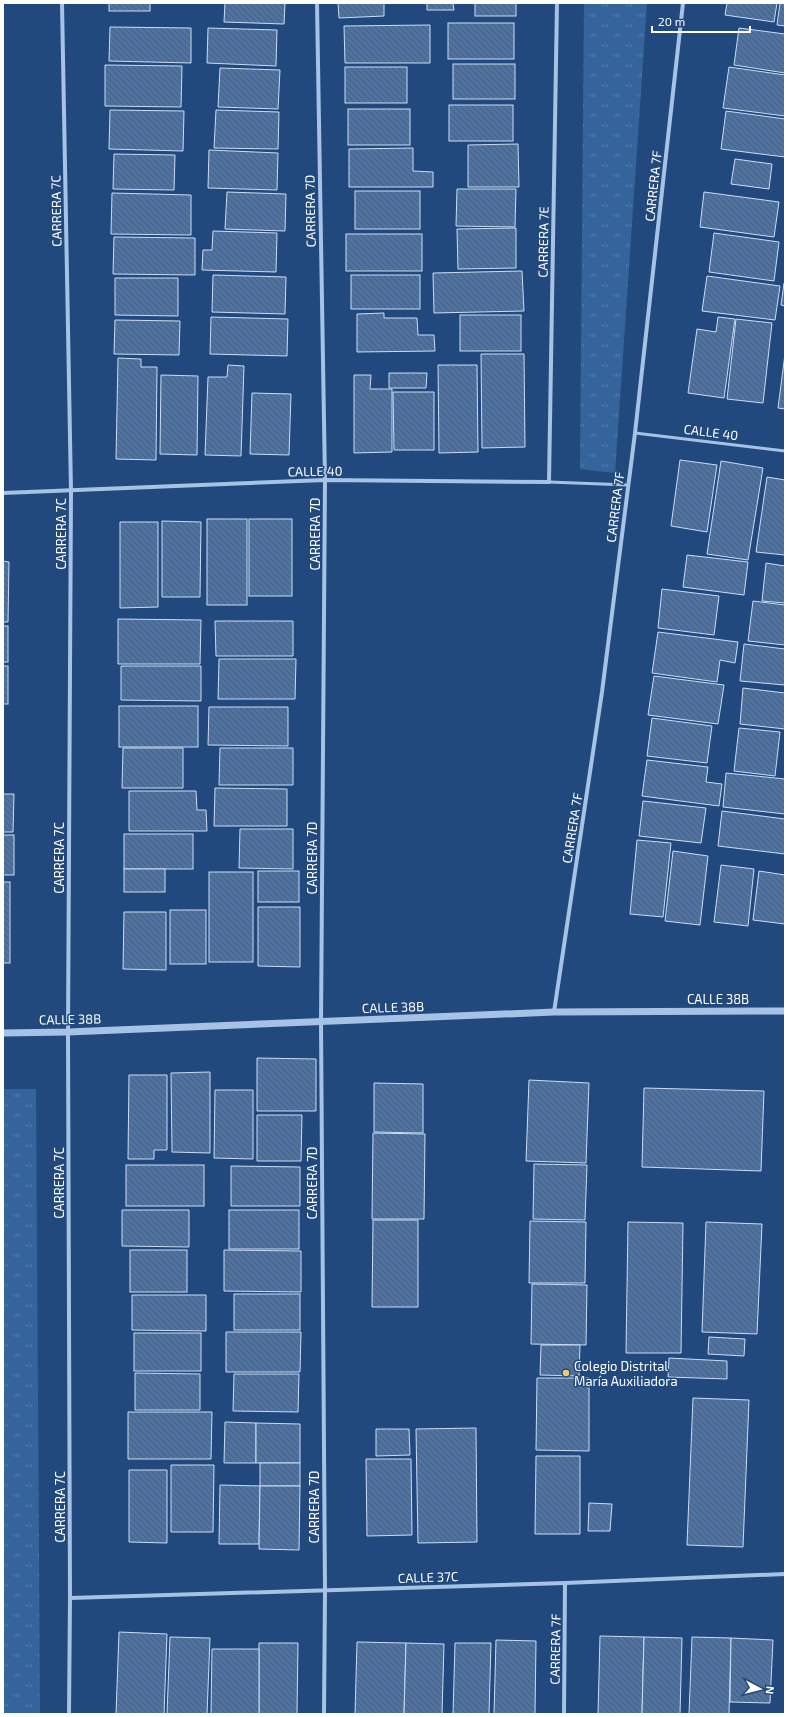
<svg xmlns="http://www.w3.org/2000/svg" width="788" height="1717" font-family="'Exo 2',sans-serif">
	<style>
		.park { fill: url(#park-tufts) }
		.building { fill: url(#building-back-hatch); stroke: #c9ddf5 }
		.lines { fill: none; stroke-linecap: round; stroke-linejoin: round }
		.service { stroke: #a6c3e6; stroke-width: 3 }
		.minor { stroke: #a6c3e6; stroke-width: 4 }
		.tertiary { stroke: #a6c3e6; stroke-width: 7 }
		.poi-dot { fill: #f2cb68; stroke: #22497d; stroke-width: 1.5 }
		.labels { text-anchor: middle; dominant-baseline: central; stroke-width: 3; stroke-linejoin: round; paint-order: stroke }
		.street-label { font-size: 13px; fill: #fff; stroke: #22497d }
		.poi-label { font-size: 13px; fill: #fff; stroke: #22497d; text-anchor: start }
	</style>
	<defs>
		<pattern id="park-tufts" width="24" height="20" patternUnits="userSpaceOnUse"><rect width="24" height="20" fill="#35639b"/><path d="M3 7l-1-3M5 7V3M7 7l1-3M15 17l-1-3M17 17v-4M19 17l1-3" fill="none" stroke="#537aaa"/></pattern>
		<pattern id="building-back-hatch" width="6" height="6" patternUnits="userSpaceOnUse"><rect width="6" height="6" fill="#4b73a7"/><path d="M-1 5l2 2M0 0l6 6M5-1l2 2" fill="none" stroke="#4c5e75"/></pattern>
	</defs>
	<rect width="100%" height="100%" fill="#22497d"/>
	<g class="park">
		<polygon points="584,3 647,3 615,473 580,469"/>
		<polygon points="3,1089 36,1089 40,1714 3,1714"/>
	</g>
	<g class="building">
		<rect x="109" y="3" width="41" height="8"/>
		<polygon points="225,3 285,3 284,24 224,22"/>
		<polygon points="338,3 384,3 384,16 339,18"/>
		<polygon points="427,3 453,3 454,10 427,10"/>
		<rect x="475" y="3" width="41" height="13"/>
		<polygon points="727,3 777,3 774,22 725,15"/>
		<polygon points="780,3 785,3 785,26 777,25"/>
		<rect x="448" y="23" width="66" height="36"/>
		<polygon points="430,25 430,63 345,63 344,26"/>
		<polygon points="110,27 191,28 191,63 109,61"/>
		<polygon points="208,28 277,30 276,66 207,63"/>
		<polygon points="739,28 785,34 785,73 734,65"/>
		<rect x="453" y="64" width="62" height="35"/>
		<polygon points="105,65 182,66 181,107 105,106"/>
		<rect x="345" y="67" width="62" height="36"/>
		<polygon points="729,67 785,75 785,116 723,108"/>
		<polygon points="220,68 280,70 278,109 218,107"/>
		<rect x="449" y="105" width="64" height="36"/>
		<rect x="348" y="109" width="62" height="36"/>
		<polygon points="110,110 184,111 183,151 109,149"/>
		<polygon points="216,110 279,112 278,149 214,148"/>
		<polygon points="726,111 785,119 785,157 721,149"/>
		<polygon points="518,144 519,187 468,187 468,145"/>
		<polygon points="413,148 413,171 433,172 433,187 349,187 349,149"/>
		<polygon points="209,150 278,153 277,190 208,188"/>
		<polygon points="114,154 175,155 174,190 113,189"/>
		<polygon points="735,159 772,164 769,189 731,184"/>
		<polygon points="457,189 516,189 515,227 456,226"/>
		<rect x="355" y="191" width="65" height="38"/>
		<polygon points="227,192 286,194 285,231 225,229"/>
		<polygon points="704,192 779,202 774,237 700,227"/>
		<polygon points="112,193 191,195 191,235 111,234"/>
		<polygon points="516,228 516,268 458,269 457,229"/>
		<polygon points="213,231 277,233 276,272 202,270 203,250 212,250"/>
		<polygon points="714,233 779,242 774,281 709,272"/>
		<rect x="346" y="234" width="76" height="37"/>
		<polygon points="114,237 195,238 195,275 113,274"/>
		<polygon points="522,271 524,311 434,313 433,273"/>
		<polygon points="213,275 286,277 285,314 212,312"/>
		<rect x="351" y="275" width="69" height="34"/>
		<polygon points="707,276 780,286 775,320 702,311"/>
		<polygon points="115,278 178,278 178,316 115,315"/>
		<polygon points="784,283 785,283 785,306 781,305"/>
		<polygon points="384,313 384,318 417,318 418,335 434,335 435,351 357,352 357,314"/>
		<rect x="460" y="315" width="61" height="36"/>
		<polygon points="211,317 288,319 287,356 210,354"/>
		<polygon points="718,317 735,319 724,398 688,393 697,329 716,332"/>
		<polygon points="736,319 772,323 763,403 727,399"/>
		<polygon points="115,320 180,321 179,355 114,354"/>
		<polygon points="481,354 524,354 525,447 482,448"/>
		<polygon points="785,354 785,409 778,408"/>
		<polygon points="118,358 141,359 141,367 157,367 156,460 116,459"/>
		<polygon points="228,365 244,366 241,456 205,455 208,377 227,377"/>
		<polygon points="438,365 477,365 478,452 439,453"/>
		<polygon points="389,373 427,373 426,388 389,388"/>
		<polygon points="161,375 198,376 197,455 160,454"/>
		<polygon points="354,375 371,375 370,389 392,389 392,452 354,453"/>
		<polygon points="393,392 434,392 434,450 394,450"/>
		<polygon points="252,393 291,394 289,455 250,454"/>
		<polygon points="680,460 717,465 707,532 671,526"/>
		<polygon points="721,461 763,468 748,560 707,554"/>
		<polygon points="767,477 785,480 785,555 756,552"/>
		<rect x="207" y="519" width="40" height="86"/>
		<rect x="249" y="519" width="43" height="77"/>
		<polygon points="162,521 201,522 200,597 162,597"/>
		<polygon points="120,522 158,522 158,607 120,608"/>
		<polygon points="687,555 748,562 744,595 683,587"/>
		<polygon points="3,561 9,562 8,622 3,622"/>
		<polygon points="766,563 785,566 785,603 762,601"/>
		<polygon points="662,589 719,596 714,635 658,628"/>
		<polygon points="753,601 785,605 785,645 748,641"/>
		<polygon points="118,619 201,620 200,664 118,664"/>
		<polygon points="215,621 293,621 293,656 216,656"/>
		<rect x="3" y="626" width="5" height="36"/>
		<polygon points="658,632 738,642 735,663 720,660 717,682 652,673"/>
		<polygon points="744,644 785,649 785,685 740,681"/>
		<polygon points="219,659 296,659 295,699 218,699"/>
		<rect x="3" y="666" width="5" height="38"/>
		<polygon points="121,666 201,666 201,701 121,700"/>
		<polygon points="654,676 724,685 718,724 648,715"/>
		<polygon points="743,688 785,693 785,729 740,724"/>
		<rect x="119" y="706" width="79" height="41"/>
		<polygon points="209,707 288,707 288,746 208,745"/>
		<polygon points="652,718 712,726 707,763 647,756"/>
		<polygon points="739,728 780,732 775,776 734,771"/>
		<polygon points="123,748 183,748 183,788 122,788"/>
		<polygon points="220,748 293,748 293,785 219,785"/>
		<polygon points="647,760 708,767 706,782 722,784 719,806 642,796"/>
		<polygon points="726,773 785,779 785,814 723,807"/>
		<polygon points="215,788 287,789 287,826 214,826"/>
		<polygon points="129,791 196,791 197,810 206,810 207,831 129,831"/>
		<polygon points="3,794 14,794 13,832 3,832"/>
		<polygon points="643,801 706,808 701,843 639,836"/>
		<polygon points="722,811 785,819 785,854 718,846"/>
		<polygon points="240,829 293,829 293,869 239,868"/>
		<rect x="124" y="834" width="69" height="35"/>
		<rect x="3" y="835" width="11" height="40"/>
		<polygon points="637,840 671,843 663,917 630,914"/>
		<polygon points="673,851 708,856 700,925 665,921"/>
		<polygon points="721,865 754,869 748,926 714,922"/>
		<rect x="124" y="869" width="41" height="23"/>
		<rect x="258" y="871" width="41" height="31"/>
		<polygon points="759,871 785,875 785,924 753,920"/>
		<rect x="209" y="872" width="44" height="90"/>
		<rect x="3" y="882" width="7" height="81"/>
		<polygon points="258,907 300,907 300,967 258,966"/>
		<rect x="170" y="910" width="36" height="54"/>
		<polygon points="124,912 166,912 166,970 123,969"/>
		<polygon points="257,1058 316,1059 316,1111 257,1111"/>
		<polygon points="210,1072 210,1153 172,1152 171,1073"/>
		<polygon points="129,1075 167,1075 167,1150 154,1150 154,1159 128,1159"/>
		<polygon points="529,1080 589,1083 586,1163 526,1161"/>
		<polygon points="374,1083 423,1084 423,1133 374,1132"/>
		<polygon points="644,1088 764,1091 761,1171 642,1167"/>
		<polygon points="215,1090 253,1090 253,1159 214,1158"/>
		<polygon points="257,1115 302,1115 301,1161 257,1161"/>
		<polygon points="373,1133 425,1134 424,1219 372,1219"/>
		<polygon points="534,1164 587,1165 585,1220 533,1219"/>
		<rect x="126" y="1165" width="78" height="41"/>
		<polygon points="231,1166 300,1167 300,1206 231,1206"/>
		<polygon points="122,1210 189,1210 189,1247 122,1246"/>
		<rect x="229" y="1210" width="70" height="39"/>
		<polygon points="373,1220 418,1220 418,1307 372,1307"/>
		<polygon points="530,1221 586,1222 585,1283 529,1283"/>
		<polygon points="628,1222 683,1223 681,1353 626,1353"/>
		<polygon points="706,1222 762,1224 757,1334 702,1332"/>
		<rect x="130" y="1250" width="57" height="42"/>
		<polygon points="224,1250 301,1251 301,1292 224,1291"/>
		<polygon points="532,1284 587,1285 586,1345 531,1344"/>
		<rect x="234" y="1294" width="66" height="36"/>
		<polygon points="132,1295 206,1295 206,1331 132,1330"/>
		<polygon points="226,1332 301,1332 300,1372 226,1372"/>
		<rect x="134" y="1333" width="67" height="38"/>
		<polygon points="709,1337 745,1339 744,1356 708,1354"/>
		<polygon points="541,1345 580,1345 579,1376 540,1375"/>
		<polygon points="669,1358 727,1361 727,1379 668,1377"/>
		<polygon points="135,1373 200,1374 200,1410 135,1410"/>
		<polygon points="234,1374 299,1374 298,1412 233,1411"/>
		<polygon points="537,1378 589,1378 589,1451 536,1450"/>
		<polygon points="693,1398 749,1400 743,1547 687,1545"/>
		<polygon points="128,1412 212,1412 211,1459 128,1459"/>
		<polygon points="225,1422 256,1423 256,1463 224,1463"/>
		<polygon points="256,1423 300,1424 300,1463 256,1463"/>
		<polygon points="476,1428 477,1542 418,1543 416,1429"/>
		<polygon points="376,1429 409,1429 410,1455 376,1456"/>
		<polygon points="536,1456 580,1456 580,1534 535,1534"/>
		<polygon points="366,1459 411,1459 412,1535 367,1536"/>
		<rect x="260" y="1463" width="40" height="23"/>
		<polygon points="171,1465 214,1465 213,1532 171,1532"/>
		<polygon points="129,1470 167,1470 167,1543 129,1542"/>
		<polygon points="220,1485 260,1486 259,1544 219,1544"/>
		<polygon points="260,1486 300,1486 299,1550 259,1549"/>
		<polygon points="589,1503 612,1504 610,1531 588,1531"/>
		<polygon points="119,1632 167,1634 164,1714 116,1714"/>
		<polygon points="600,1636 644,1637 642,1714 598,1714"/>
		<polygon points="170,1637 210,1638 207,1714 167,1714"/>
		<polygon points="644,1637 682,1638 680,1714 642,1714"/>
		<polygon points="692,1637 731,1638 729,1714 689,1714"/>
		<polygon points="731,1638 773,1640 770,1703 730,1702"/>
		<polygon points="496,1640 536,1641 535,1714 494,1714"/>
		<polygon points="357,1642 406,1643 404,1714 355,1714"/>
		<polygon points="259,1643 298,1643 297,1714 259,1714"/>
		<polygon points="406,1643 444,1644 442,1714 404,1714"/>
		<polygon points="455,1643 491,1643 489,1714 453,1714"/>
		<polygon points="212,1649 259,1649 259,1714 211,1714"/>
	</g>
	<g class="lines">
		<g class="service">
			<polyline points="635,433 785,451"/>
			<polyline points="549,482 628,485"/>
		</g>
		<g class="minor">
			<polyline points="62,3 71,491 68,1032 70,1598 69,1714"/>
			<polyline points="317,3 325,480 321,1022 325,1591 324,1714"/>
			<polyline points="3,493 325,480 549,482 557,3"/>
			<polyline points="554,1012 602,692 635,433 683,3"/>
			<polyline points="70,1598 565,1583 785,1574"/>
			<polyline points="564,1714 565,1583"/>
		</g>
		<polyline class="tertiary" points="3,1033 68,1032 554,1012 785,1011"/>
	</g>
	<circle class="poi-dot" cx="566" cy="1373" r="4"/>
	<g class="labels">
		<g class="street-label">
			<text transform="translate(653 186) rotate(-84)">CARRERA 7F</text>
			<text transform="translate(56 211) rotate(-91)">CARRERA 7C</text>
			<text transform="translate(310 211) rotate(-91)">CARRERA 7D</text>
			<text transform="translate(543 242) rotate(-89)">CARRERA 7E</text>
			<text transform="translate(711 432) rotate(7)">CALLE 40</text>
			<text transform="translate(315 471) rotate(-1)">CALLE 40</text>
			<text transform="translate(615 507) rotate(-83)">CARRERA 7F</text>
			<text transform="translate(61 534) rotate(-90)">CARRERA 7C</text>
			<text transform="translate(315 534) rotate(-90)">CARRERA 7D</text>
			<text transform="translate(572 828) rotate(-81)">CARRERA 7F</text>
			<text transform="translate(59 858) rotate(-90)">CARRERA 7C</text>
			<text transform="translate(312 858) rotate(-90)">CARRERA 7D</text>
			<text x="718" y="999">CALLE 38B</text>
			<text transform="translate(393 1007) rotate(-2)">CALLE 38B</text>
			<text transform="translate(70 1019) rotate(-1)">CALLE 38B</text>
			<text transform="translate(59 1183) rotate(-90)">CARRERA 7C</text>
			<text transform="translate(312 1183) rotate(-90)">CARRERA 7D</text>
			<text transform="translate(60 1507) rotate(-90)">CARRERA 7C</text>
			<text transform="translate(314 1507) rotate(-90)">CARRERA 7D</text>
			<text transform="translate(428 1577) rotate(-2)">CALLE 37C</text>
			<text transform="translate(555 1649) rotate(-89)">CARRERA 7F</text>
		</g>
		<g class="poi-label">
			<text x="574" y="1366">Colegio Distrital<tspan x="574" dy="15">María Auxiliadora</tspan></text>
		</g>
	</g>
	<rect width="788" height="1717" fill="none" stroke="#ffffff" stroke-width="8"/>
	<g transform="translate(760 1689) rotate(97)" stroke="#22497d" stroke-width="3" paint-order="stroke">
	<path d="M0-3L7 15L0 10L-7 15Z" fill="#ffffff"/>
	<text y="-6" font-size="11" font-weight="bold" text-anchor="middle" fill="#ffffff">N</text>
	</g>
	<path d="M652 26v6h98v-6" fill="none" stroke="#ffffff" stroke-width="2"/>
	<text x="658" y="26" font-size="12" fill="#ffffff" stroke="#22497d" stroke-width="3" paint-order="stroke">20 m</text>
</svg>
